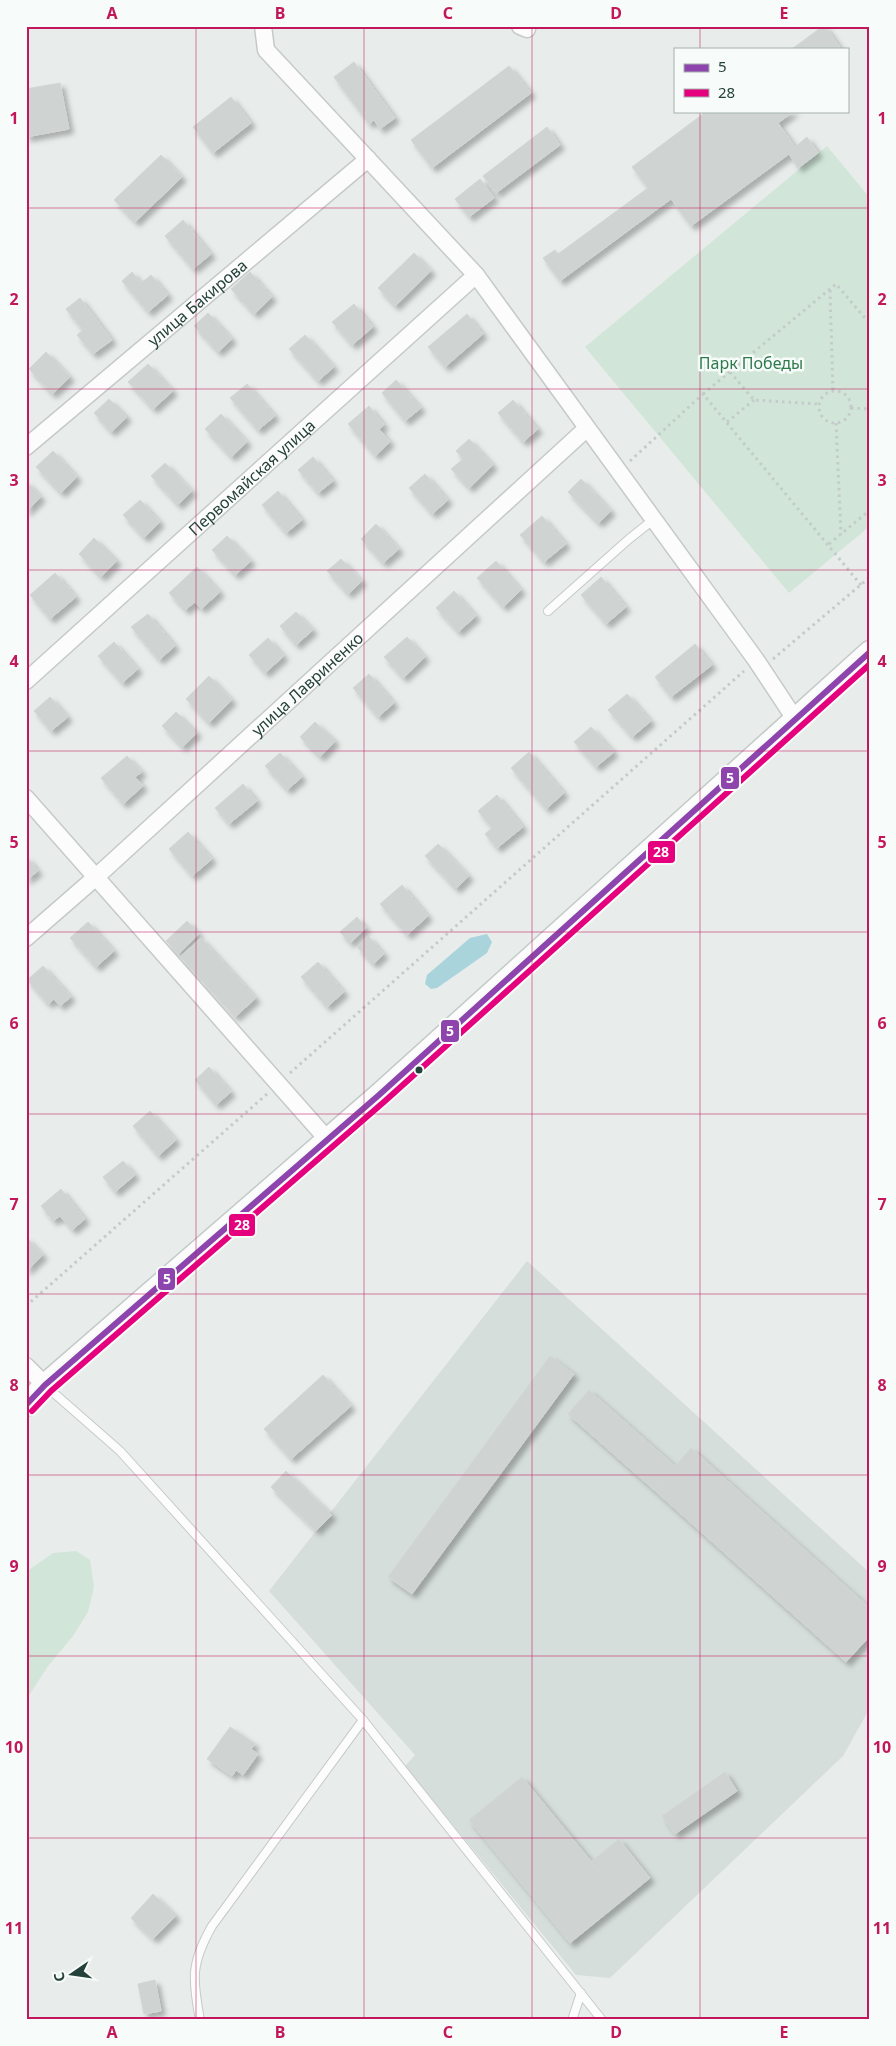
<svg xmlns="http://www.w3.org/2000/svg" width="896" height="2046" font-family="'Noto Sans',sans-serif">
	<style>
		.built { fill: #d6dedb }
		.green { fill: #d1e6d8 }
		.water { fill: #a9d4db }
		.building { fill: #cfd4d2; stroke: #d1d6d4; filter: url(#shadow) }
		.lines { fill: none; stroke-linecap: round; stroke-linejoin: round }
		.service-casing { stroke: #c5cac8; stroke-width: 10 }
		.minor-casing { stroke: #c5cac8; stroke-width: 19 }
		.secondary-casing { stroke: #c3cbc8; stroke-width: 25 }
		.path { stroke: #c3ccca; stroke-width: 3; stroke-dasharray: 2.5 4; stroke-linecap: butt }
		.service { stroke: #fcfcfc; stroke-width: 8 }
		.minor { stroke: #fcfcfc; stroke-width: 16 }
		.secondary { stroke: #fcfcfc; stroke-width: 22 }
		.bus-1-casing { stroke: #f7fbf9; stroke-width: 10 }
		.bus-2-casing { stroke: #f7fbf9; stroke-width: 10 }
		.bus-1 { stroke: #8e44ad; stroke-width: 6 }
		.bus-2 { stroke: #e5007d; stroke-width: 6 }
		.grid { fill: none; stroke: #c2185b; stroke-width: 1; stroke-opacity: 0.55 }
		.bus-dot { fill: #24423a; stroke: #f7fbf9; stroke-width: 2 }
		.labels { text-anchor: middle; dominant-baseline: central; stroke-width: 5; stroke-linejoin: round; paint-order: stroke }
		.street-label { font-size: 16px; fill: #24423a; stroke: #f7fbf9 }
		.park-label { font-size: 16px; fill: #2d7a4b; stroke: #f7fbf9 }
		.line-badge { stroke: #f7fbf9; stroke-width: 2 }
		.badge-label { font-size: 14px; text-anchor: middle; font-weight: bold; fill: #fff }
		.neatline { fill: none; stroke: #c2185b; stroke-width: 2 }
		.grid-label { font-size: 16px; text-anchor: middle; font-weight: bold; fill: #c2185b }
	</style>
	<defs>
		<filter id="shadow"><feDropShadow dx="4.5" dy="4.5" stdDeviation="2.5" flood-color="#0004"/></filter>
	</defs>
	<rect width="100%" height="100%" fill="#e8edeb"/>
	<polygon class="built" points="527,1261 870,1573 870,1708 843,1756 610,1978 576,1975 405,1766 415,1755 269,1591"/>
	<g class="green">
		<polygon points="827,146 870,198 870,526 789,593 585,347"/>
		<polygon points="76,1551 90,1560 94,1587 88,1612 73,1636 48,1666 26,1700 26,1572 53,1553"/>
	</g>
	<polygon class="water" points="487,934 492,942 487,953 437,988 431,989 425,984 427,975 470,938"/>
	<g class="building">
		<polygon points="823,26 825,26 841,49 792,49"/>
		<polygon points="354,62 395,118 380,129 374,120 369,124 334,77"/>
		<polygon points="509,66 531,93 432,168 411,140"/>
		<polygon points="60,83 69,129 26,137 26,89"/>
		<polygon points="231,97 251,123 213,153 193,127"/>
		<polygon points="707,111 794,111 778,123 795,147 807,137 818,153 798,168 789,154 691,226 671,199 560,281 543,258 555,250 558,254 648,188 632,167"/>
		<polygon points="547,127 560,145 496,193 483,176"/>
		<polygon points="161,155 182,177 135,222 114,200"/>
		<polygon points="480,179 494,198 469,217 455,199"/>
		<polygon points="183,220 211,254 193,269 165,236"/>
		<polygon points="414,253 431,271 395,306 378,288"/>
		<polygon points="132,272 141,283 151,275 168,295 148,312 122,281"/>
		<polygon points="250,272 272,297 254,314 231,289"/>
		<polygon points="80,298 112,340 93,354 77,335 83,330 66,309"/>
		<polygon points="354,304 373,327 352,345 332,322"/>
		<polygon points="208,313 232,339 218,352 194,326"/>
		<polygon points="467,314 483,334 445,367 428,347"/>
		<polygon points="305,335 334,367 318,381 289,349"/>
		<polygon points="46,352 70,377 52,394 29,369"/>
		<polygon points="148,364 173,391 153,409 128,382"/>
		<polygon points="396,380 421,408 405,421 382,393"/>
		<polygon points="247,384 275,416 258,430 230,398"/>
		<polygon points="109,399 127,417 111,432 94,413"/>
		<polygon points="513,400 538,429 523,442 498,413"/>
		<polygon points="369,406 384,425 379,429 390,442 375,456 348,424"/>
		<polygon points="221,414 247,442 231,457 205,429"/>
		<polygon points="469,439 493,465 469,488 451,469 463,459 456,451"/>
		<polygon points="53,451 77,477 61,493 36,467"/>
		<polygon points="313,457 333,481 318,493 298,470"/>
		<polygon points="165,463 192,491 178,505 151,476"/>
		<polygon points="425,474 448,500 432,514 409,488"/>
		<polygon points="581,479 611,511 598,523 568,492"/>
		<polygon points="26,481 41,497 26,512"/>
		<polygon points="278,491 302,520 286,533 262,505"/>
		<polygon points="140,500 160,522 144,538 123,515"/>
		<polygon points="542,516 566,544 544,562 520,535"/>
		<polygon points="376,524 399,549 383,563 361,539"/>
		<polygon points="227,536 251,561 235,575 212,550"/>
		<polygon points="94,538 117,561 101,577 79,554"/>
		<polygon points="341,559 362,581 348,594 327,571"/>
		<polygon points="496,561 521,590 503,607 477,578"/>
		<polygon points="197,567 220,592 201,609 195,602 185,610 169,593"/>
		<polygon points="55,573 76,597 50,619 30,595"/>
		<polygon points="601,577 626,607 606,624 581,595"/>
		<polygon points="454,591 476,616 458,632 436,608"/>
		<polygon points="296,612 313,630 296,645 280,626"/>
		<polygon points="148,614 175,646 159,660 131,627"/>
		<polygon points="407,637 425,657 403,678 384,657"/>
		<polygon points="268,638 284,656 265,673 249,655"/>
		<polygon points="114,642 138,669 122,683 98,656"/>
		<polygon points="695,644 712,665 671,697 655,677"/>
		<polygon points="369,674 394,703 378,717 353,688"/>
		<polygon points="209,676 232,700 209,723 186,699"/>
		<polygon points="627,694 651,721 632,737 608,710"/>
		<polygon points="50,697 68,717 51,731 34,711"/>
		<polygon points="176,712 197,733 182,747 162,726"/>
		<polygon points="315,722 335,741 320,757 300,737"/>
		<polygon points="591,727 614,752 596,767 574,742"/>
		<polygon points="529,752 564,793 546,809 511,768"/>
		<polygon points="280,753 302,777 287,790 265,766"/>
		<polygon points="127,756 142,772 135,777 143,786 123,804 101,778"/>
		<polygon points="243,784 257,801 229,824 215,808"/>
		<polygon points="497,795 523,827 497,848 485,834 492,828 478,811"/>
		<polygon points="188,832 212,859 192,876 169,849"/>
		<polygon points="438,844 469,876 456,889 425,856"/>
		<polygon points="26,856 38,871 26,880"/>
		<polygon points="402,885 428,916 407,935 380,904"/>
		<polygon points="357,917 366,928 350,943 340,932"/>
		<polygon points="187,921 199,934 178,954 166,941"/>
		<polygon points="88,922 114,951 96,967 70,938"/>
		<polygon points="368,936 384,954 373,964 357,947"/>
		<polygon points="201,938 256,998 235,1017 180,957"/>
		<polygon points="318,962 344,992 327,1007 301,977"/>
		<polygon points="43,966 71,997 60,1006 54,999 48,1004 27,980"/>
		<polygon points="209,1067 231,1092 216,1105 195,1080"/>
		<polygon points="150,1111 176,1140 158,1156 133,1126"/>
		<polygon points="123,1161 135,1175 115,1192 103,1177"/>
		<polygon points="61,1189 85,1219 72,1230 60,1216 53,1221 41,1206"/>
		<polygon points="26,1237 43,1255 26,1271"/>
		<polygon points="550,1356 574,1374 412,1594 388,1577"/>
		<polygon points="323,1375 351,1406 291,1459 264,1429"/>
		<polygon points="589,1390 675,1466 654,1490 568,1414"/>
		<polygon points="691,1448 870,1608 870,1636 846,1662 654,1490"/>
		<polygon points="286,1471 332,1515 316,1531 271,1487"/>
		<polygon points="230,1727 255,1744 251,1749 258,1754 243,1775 236,1770 232,1776 207,1759"/>
		<polygon points="725,1772 737,1791 675,1834 662,1816"/>
		<polygon points="522,1777 623,1900 570,1943 469,1820"/>
		<polygon points="619,1839 650,1878 623,1900 591,1862"/>
		<polygon points="153,1894 176,1916 153,1939 131,1918"/>
		<polygon points="155,1980 161,2011 144,2014 138,1984"/>
	</g>
	<g class="lines">
		<defs>
			<g id="service">
				<polyline points="548,611 629,539 653,520"/>
				<polyline points="47,1387 120,1451 363,1720 602,2020"/>
				<path d="M200,2020C192,1978 191,1963 212,1926L363,1720"/>
				<polyline points="572,2020 581,1993"/>
			</g>
			<g id="minor">
				<polyline points="263,26 266,50 476,275 756,660 795,719"/>
				<polyline points="520,26 527,29"/>
				<path id="s1" d="M26,447L368,159"/>
				<path id="s2" d="M26,681L476,275"/>
				<polyline points="26,798 327,1139"/>
				<path id="s3" d="M26,938L96,877L586,429"/>
				<polyline points="26,1366 45,1385"/>
			</g>
			<polyline id="secondary" points="26,1405 45,1385 379,1095 870,652"/>
		</defs>
		<use href="#service" class="service-casing"/>
		<use href="#minor" class="minor-casing"/>
		<use href="#secondary" class="secondary-casing"/>
		<g class="path">
			<polyline points="830,290 833,391"/>
			<polyline points="730,372 754,400 819,404"/>
			<circle cx="835" cy="407" r="16"/>
			<polyline points="703,394 836,284 870,324"/>
			<polyline points="851,408 870,409"/>
			<polyline points="727,422 754,400"/>
			<polyline points="836,423 841,534"/>
			<polyline points="630,461 703,394 861,585"/>
			<polyline points="829,544 870,510"/>
			<polyline points="773,659 870,577"/>
			<polyline points="290,1073 744,671"/>
			<polyline points="26,1306 267,1094"/>
		</g>
		<use href="#service" class="service"/>
		<use href="#minor" class="minor"/>
		<use href="#secondary" class="secondary"/>
		<defs>
			<polyline id="bus-1" points="26,1405 45,1385 379,1095 870,652"/>
			<polyline id="bus-2" points="32,1411 51,1391 385,1101 870,664"/>
		</defs>
		<use href="#bus-1" class="bus-1-casing"/>
		<use href="#bus-2" class="bus-2-casing"/>
		<use href="#bus-1" class="bus-1"/>
		<use href="#bus-2" class="bus-2"/>
	</g>
	<path class="grid" d="M196,26V2020M364,26V2020M532,26V2020M700,26V49M700,111V2020M26,208H870M26,389H870M26,570H870M26,751H870M26,932H870M26,1114H870M26,1294H870M26,1475H870M26,1656H870M26,1838H870"/>
	<circle class="bus-dot" cx="419" cy="1070" r="4.5"/>
	<g class="labels">
		<g class="street-label">
			<text stroke="none"><textPath href="#s1" startOffset="224">улица Бакирова</textPath></text>
			<text stroke="none"><textPath href="#s2" startOffset="304">Первомайская улица</textPath></text>
			<text stroke="none"><textPath href="#s3" startOffset="379">улица Лавриненко</textPath></text>
		</g>
		<g class="park-label">
			<text x="751" y="363">Парк Победы</text>
		</g>
	</g>
	<g class="line-badge">
		<rect x="720" y="766" width="20" height="24" rx="5" fill="#8e44ad"/>
		<rect x="647" y="840" width="29" height="24" rx="5" fill="#e5007d"/>
		<rect x="440" y="1019" width="20" height="24" rx="5" fill="#8e44ad"/>
		<rect x="228" y="1213" width="28" height="24" rx="5" fill="#e5007d"/>
		<rect x="157" y="1267" width="19" height="24" rx="5" fill="#8e44ad"/>
	</g>
	<g class="badge-label">
		<text x="730" y="783">5</text>
		<text x="661" y="857">28</text>
		<text x="450" y="1036">5</text>
		<text x="242" y="1230">28</text>
		<text x="167" y="1284">5</text>
	</g>
	<rect width="896" height="2046" fill="none" stroke="#f7fbf9" stroke-width="55"/>
	<rect x="674" y="48" width="175" height="65" fill="#f7fbf9" stroke="#a3b1ad"/>
	<rect x="684" y="64" width="25" height="8" fill="#8e44ad" stroke="#a3b1ad"/>
	<text x="718" y="72" font-size="15" fill="#24423a">5</text>
	<rect x="684" y="89" width="25" height="8" fill="#e5007d" stroke="#a3b1ad"/>
	<text x="718" y="98" font-size="15" fill="#24423a">28</text>
	<g transform="translate(72 1974) rotate(257)" stroke="#f7fbf9" stroke-width="4" paint-order="stroke">
	<path d="M0-4L9 19L0 12L-9 19Z" fill="#24423a"/>
	<text y="-8" font-size="14" font-weight="bold" text-anchor="middle" fill="#24423a">С</text>
	</g>
	<rect x="28" y="28" width="840" height="1990" class="neatline"/>
	<g class="grid-label">
		<text x="112" y="19">A</text>
		<text x="280" y="19">B</text>
		<text x="448" y="19">C</text>
		<text x="616" y="19">D</text>
		<text x="784" y="19">E</text>
		<text x="14" y="124">1</text>
		<text x="882" y="124">1</text>
		<text x="14" y="305">2</text>
		<text x="882" y="305">2</text>
		<text x="14" y="486">3</text>
		<text x="882" y="486">3</text>
		<text x="14" y="667">4</text>
		<text x="882" y="667">4</text>
		<text x="14" y="848">5</text>
		<text x="882" y="848">5</text>
		<text x="14" y="1029">6</text>
		<text x="882" y="1029">6</text>
		<text x="14" y="1210">7</text>
		<text x="882" y="1210">7</text>
		<text x="14" y="1391">8</text>
		<text x="882" y="1391">8</text>
		<text x="14" y="1572">9</text>
		<text x="882" y="1572">9</text>
		<text x="14" y="1753">10</text>
		<text x="882" y="1753">10</text>
		<text x="14" y="1934">11</text>
		<text x="882" y="1934">11</text>
		<text x="112" y="2038">A</text>
		<text x="280" y="2038">B</text>
		<text x="448" y="2038">C</text>
		<text x="616" y="2038">D</text>
		<text x="784" y="2038">E</text>
	</g>
</svg>
